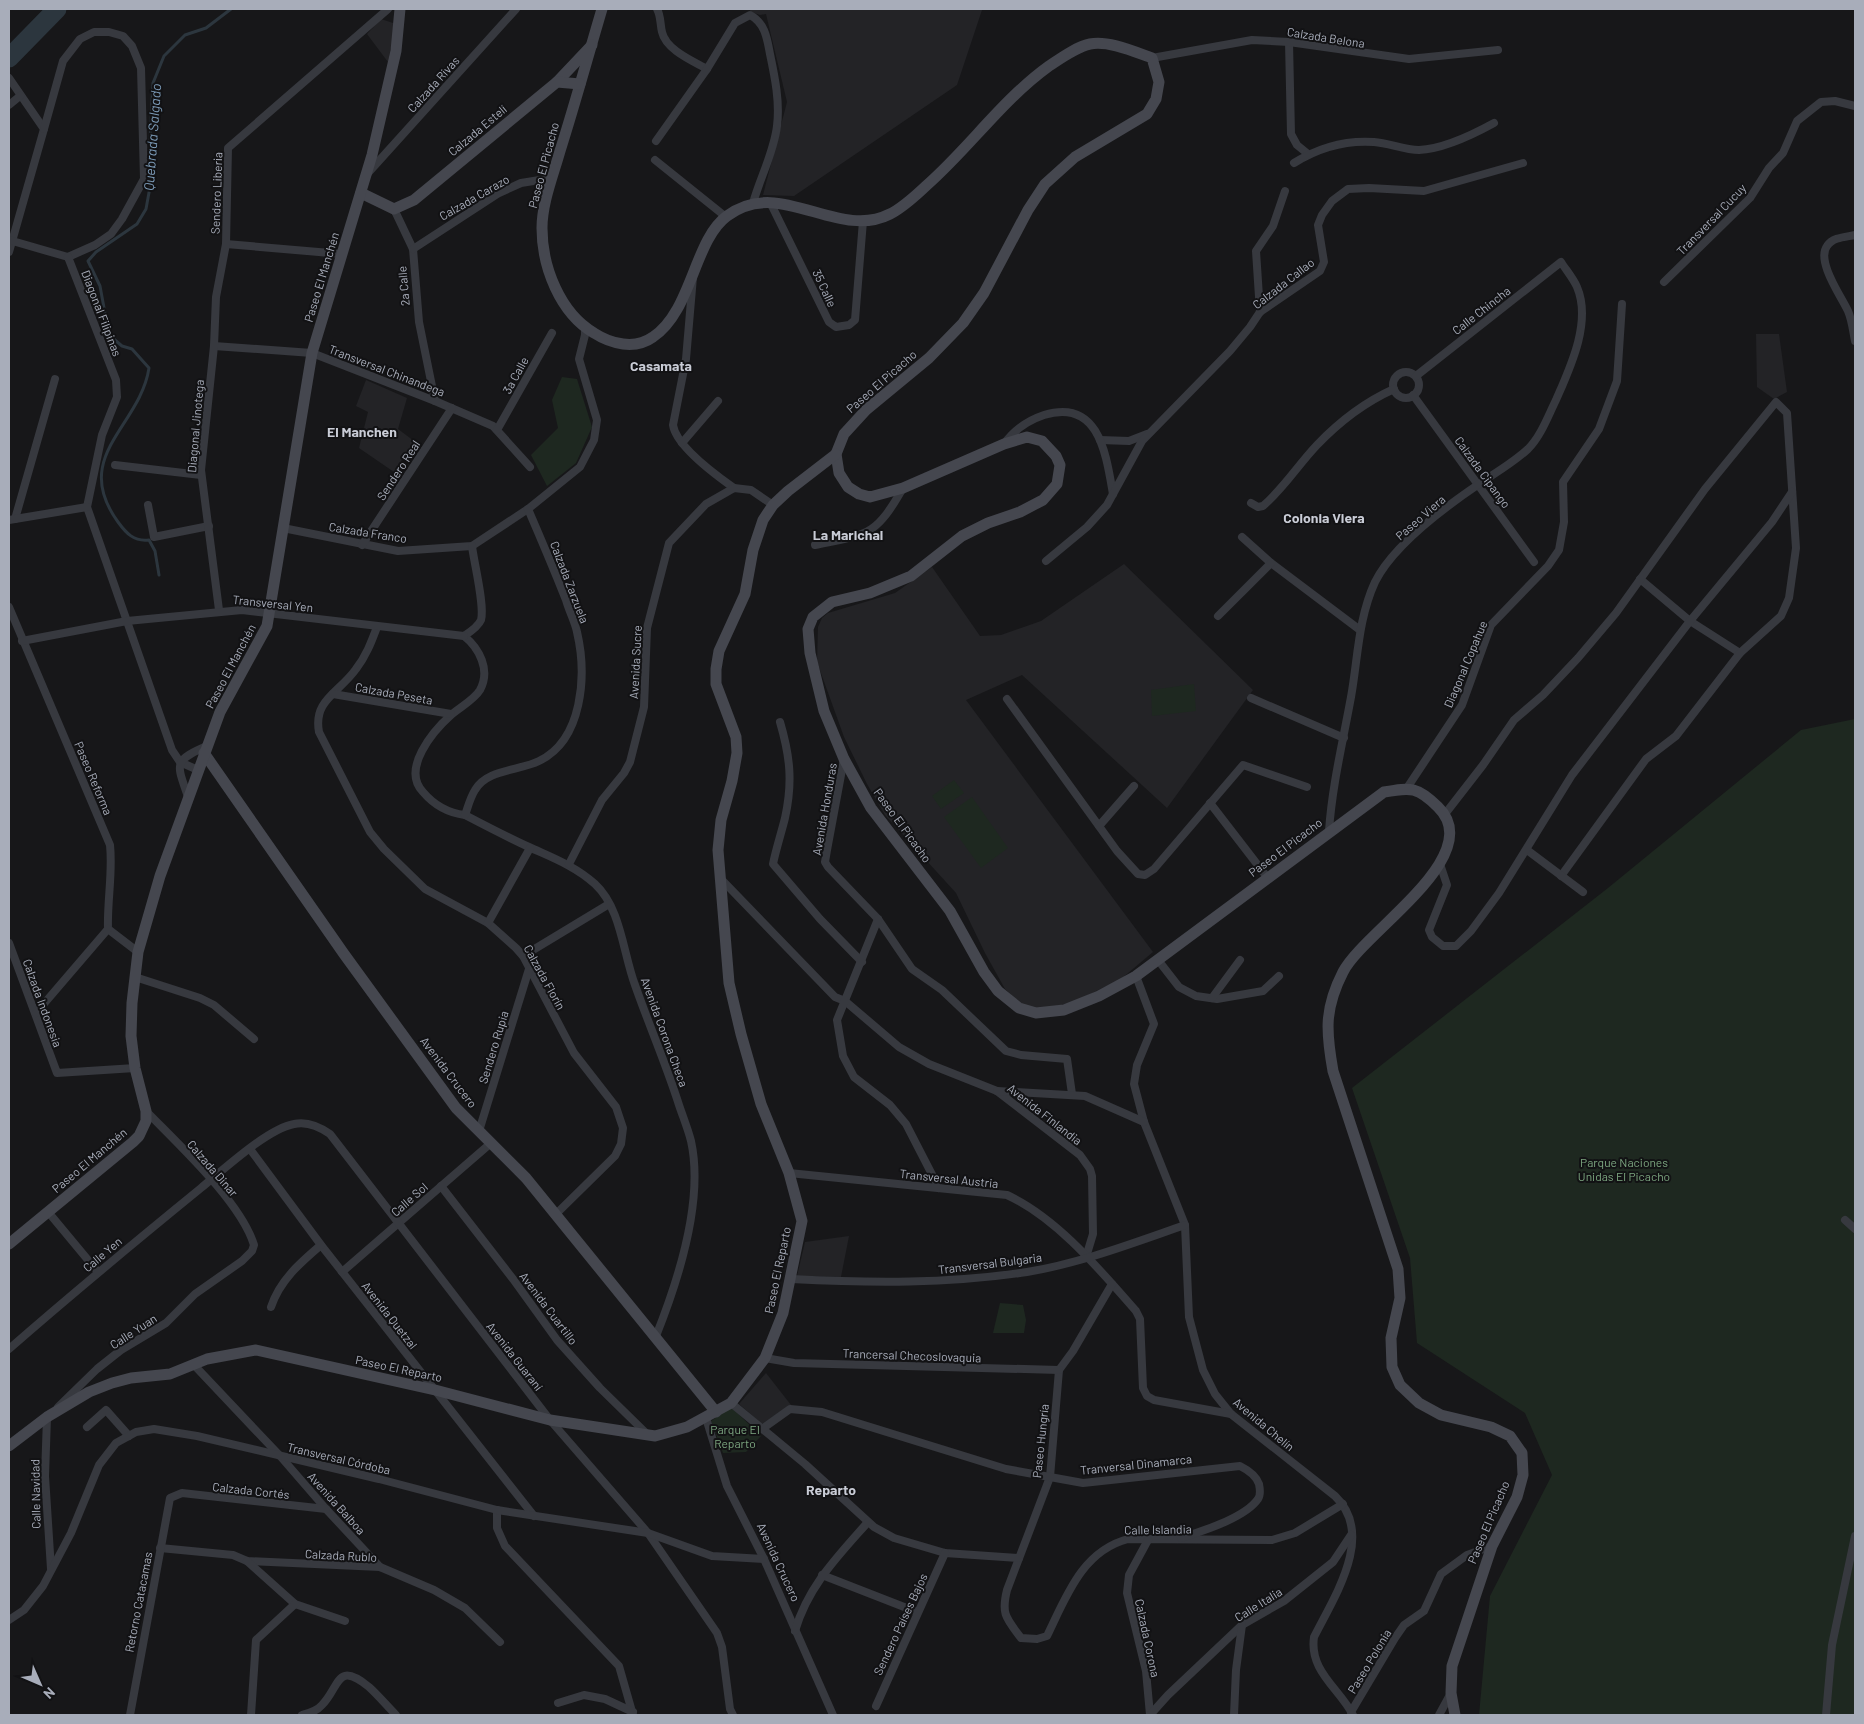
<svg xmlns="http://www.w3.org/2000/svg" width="1864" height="1724" font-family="Barlow,sans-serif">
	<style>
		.built { fill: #232326 }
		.green { fill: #1e2820 }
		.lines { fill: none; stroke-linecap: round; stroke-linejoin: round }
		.stream { stroke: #2c363e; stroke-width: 3 }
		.river { stroke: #2c363e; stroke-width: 19 }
		.street { stroke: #37393f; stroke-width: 8 }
		.secondary { stroke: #45474f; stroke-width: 11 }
		.labels { text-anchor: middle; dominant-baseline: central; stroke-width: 4; stroke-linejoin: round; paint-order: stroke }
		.street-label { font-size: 12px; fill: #a8adba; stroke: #121214 }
		.park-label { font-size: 12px; fill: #7da781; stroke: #121214 }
		.water-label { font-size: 14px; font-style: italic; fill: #7c9bb8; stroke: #121214 }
		.neighbourhood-label { font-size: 14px; font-weight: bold; fill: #c9ccd6; stroke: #121214 }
	</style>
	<rect width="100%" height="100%" fill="#171719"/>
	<g class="built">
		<polygon points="749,9 982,9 982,10 957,85 794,196 763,195 787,102 766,14 760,15 751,12"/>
		<polygon points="381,19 396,24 388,62 367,34"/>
		<polygon points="1756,334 1779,334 1787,392 1774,399 1757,387"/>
		<polygon points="366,380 407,398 398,429 414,441 394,472 359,448 368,412 356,406"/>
		<polygon points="1124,564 1253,690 1167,808 1022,675 966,700 1153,952 1121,979 1072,1003 1037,1010 1023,1006 1005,989 985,953 956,893 885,815 867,784 844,737 817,662 818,627 822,618 828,613 895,593 932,567 980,636 1001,635 1041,621"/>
		<polygon points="849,1236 841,1277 797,1276 805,1242"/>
		<polygon points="766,1373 791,1405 762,1424 739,1404"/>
	</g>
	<g class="green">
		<polygon points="562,377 577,379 592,427 576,463 547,486 531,455 558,428 552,400"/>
		<polygon points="1194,684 1196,711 1152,716 1151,690"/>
		<polygon points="1855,719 1855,1715 1479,1715 1490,1596 1552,1475 1525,1413 1417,1343 1410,1258 1352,1088 1608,888 1801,730"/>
		<polygon points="954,780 964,793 941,809 932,796"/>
		<polygon points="972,797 1008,848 981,868 944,817"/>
		<polygon points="1000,1303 1023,1305 1026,1320 1024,1333 993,1333"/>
		<polygon points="731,1407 761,1436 746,1452 723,1453 711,1421"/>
	</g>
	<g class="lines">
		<path class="stream" d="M159,575L155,551L149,540C134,542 126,533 118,522C70,456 140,427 149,368L132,349L122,346L109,335L100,286L88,261L96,252L137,224L146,209L152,176L150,141L153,83L164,56L185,35L206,28L231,9"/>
		<polyline class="river" points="9,58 57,9"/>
		<g class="street">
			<path d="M657,9C661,16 660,24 662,32C666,50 693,61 707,69"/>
			<polyline points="1289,42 1291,134 1297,145 1308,154"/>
			<polyline points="1152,58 1252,40 1289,42 1409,59 1498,50"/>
			<polyline points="9,78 44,129 9,252"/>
			<polyline points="9,105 20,96"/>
			<polyline points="44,129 63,61 80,39 94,32 109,32 123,36 132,46 141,68 144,179 122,219 111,234 95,245 68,257"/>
			<path d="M656,141L707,69L735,23L750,15C765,23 767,38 770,54C775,78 780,102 777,126C774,152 760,178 753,203"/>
			<polyline points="655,160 726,217"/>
			<path d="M1294,163C1318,148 1345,140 1374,142C1389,143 1404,150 1419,150C1442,149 1474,134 1494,123"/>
			<polyline points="368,173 516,9"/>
			<polyline points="770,202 829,322 836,327 849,325 855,320 863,221"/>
			<polyline points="394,209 413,249 419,322 435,401"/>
			<path d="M1855,235C1846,237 1833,237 1827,246C1816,261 1841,296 1848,311C1852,320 1853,331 1855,341"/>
			<polyline points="9,240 68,257"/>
			<polyline points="226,244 342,254"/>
			<polyline points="413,249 499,193 521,183 552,178"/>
			<polyline points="68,257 116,380 117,397 102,435 87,507 172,750 180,762 198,770"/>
			<path d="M693,277L686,359L673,425C676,446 717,476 734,488"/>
			<polyline points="1664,282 1750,198 1769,168 1783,153 1797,121 1821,102 1835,101 1855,106"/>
			<polyline points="1260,312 1256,251 1273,226 1285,191"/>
			<polyline points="214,346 312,353 435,401 493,426 530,467"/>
			<circle cx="1406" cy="385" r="13"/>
			<polyline points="1413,395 1534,562"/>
			<polyline points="497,430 552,333"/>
			<polyline points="1100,440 1129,441 1147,434"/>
			<polyline points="682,443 718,401"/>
			<path d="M1004,444C1014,430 1026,421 1044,415C1099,398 1106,454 1113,494"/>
			<polyline points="115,465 201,475"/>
			<path d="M1251,503L1258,507L1263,506C1284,488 1298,465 1317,445C1339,422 1365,402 1394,389"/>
			<polyline points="148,505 154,537 209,526"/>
			<polyline points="15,519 55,379"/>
			<polyline points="9,520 87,507"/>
			<polyline points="283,528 398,551 472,546 528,509 580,467 594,440 597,420 579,359 585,335 585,328"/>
			<polyline points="1242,537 1271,563 1360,630"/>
			<polyline points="362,545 452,408"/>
			<path d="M815,545C868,534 875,537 903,488"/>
			<polyline points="1046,561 1087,527 1107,505 1142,441 1230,351 1250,327 1260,312 1320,271 1324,262 1318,225 1322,215 1332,201 1348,189 1369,188 1424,191 1523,163"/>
			<polyline points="1640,579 1690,621 1740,653"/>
			<path d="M9,607L110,845C113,873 107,901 108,929L138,952"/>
			<polyline points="219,610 201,470 214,346 216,297 226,244 228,148 388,9"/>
			<polyline points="1218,616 1271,563"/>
			<path d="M377,627C371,643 366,656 356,669C339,693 313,700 319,732L370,832L384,849L425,889L488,923L516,948L523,956L574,1053L616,1107L623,1128L621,1144L615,1156L555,1215"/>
			<path d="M464,636C479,648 491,670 480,690C474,700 460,707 451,715C433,731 401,769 423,792C434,805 448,813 465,815C486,826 507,837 529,847C553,858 575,866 595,884C621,908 623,953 635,985C649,1025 666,1064 679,1105C683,1117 688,1129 691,1141C704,1200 678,1281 656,1336"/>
			<path d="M464,636C470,632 478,627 481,620C485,606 474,563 472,546"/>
			<polyline points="22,641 127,621 242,610 464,636"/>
			<polyline points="333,694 451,714"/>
			<polyline points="1251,698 1344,738"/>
			<polyline points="1007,699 1117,851 1138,874 1145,875 1154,869 1243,765 1307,787"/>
			<path d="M780,722C790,756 793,782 785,818C781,834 776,849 773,864L820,919L862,962"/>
			<polyline points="844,759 827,850 825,862 828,867 878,919 912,969 942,990 1006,1051 1021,1055 1067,1059 1072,1094"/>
			<polyline points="1407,788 1462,705 1491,625 1548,566 1559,550 1564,522 1563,482 1599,429 1617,381 1622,304"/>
			<path d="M188,797C177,764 172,761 207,746"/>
			<polyline points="1210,803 1267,877"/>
			<polyline points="1445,814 1483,765 1514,720 1543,695 1578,658 1616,613 1705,489 1776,402 1787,413 1796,548 1789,598 1781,616 1740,653 1676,736 1646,759 1561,876"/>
			<path d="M465,815C468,807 470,798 475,790C487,769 519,771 539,761C583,740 587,675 577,632C575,622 569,611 566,600C554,570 541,539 528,509"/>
			<polyline points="1099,826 1134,786"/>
			<path d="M1329,831C1332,786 1343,741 1351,697C1358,658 1358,619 1375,582C1393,546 1445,507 1479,484C1495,473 1513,463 1528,449C1541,436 1548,416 1556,400C1570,368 1592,322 1577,287C1573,278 1566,270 1561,262L1416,376"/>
			<polyline points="1527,850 1583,892"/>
			<polyline points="569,864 602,800 624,773 630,762 644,707 647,628 669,543 706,504 734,488 751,490 773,505"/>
			<polyline points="1440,864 1447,885 1429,930 1432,937 1443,946 1456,946 1471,931 1499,893 1572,775 1690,621 1772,522 1792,492"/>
			<polyline points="721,879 835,997 845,1001 899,1047 929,1064 997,1091 1080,1155 1090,1169 1092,1176 1093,1234 1086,1257"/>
			<polyline points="878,919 837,1020 843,1056 854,1077 890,1105 906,1124 939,1188"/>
			<polyline points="488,923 530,848"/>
			<polyline points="9,943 57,1073 135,1068"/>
			<polyline points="523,956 609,904"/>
			<polyline points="1158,960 1179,987 1196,996 1217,999 1263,991 1279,976"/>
			<path d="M1136,976L1154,1024L1137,1065L1134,1084L1144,1122L1185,1225L1189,1317L1203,1370L1215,1394L1231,1414L1335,1496C1376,1535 1334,1597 1314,1637C1309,1671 1339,1688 1353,1715"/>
			<polyline points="135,977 200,998 214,1005 254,1039"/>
			<polyline points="1212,998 1240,960"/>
			<polyline points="36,1013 108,929"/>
			<polyline points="997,1091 1085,1096 1144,1122"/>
			<polyline points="479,1131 529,969"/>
			<polyline points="250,1149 321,1245 534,1516"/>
			<path d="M789,1173L1007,1195C1057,1218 1100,1270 1136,1311L1140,1319L1143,1388L1147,1396L1154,1400L1231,1414"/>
			<polyline points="441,1186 513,1279 557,1340 600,1388 647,1434"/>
			<polyline points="49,1213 98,1272"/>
			<polyline points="1845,1220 1855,1229"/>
			<polyline points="342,1272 491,1143"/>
			<path d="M791,1279C870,1283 949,1284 1027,1272C1081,1263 1133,1243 1185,1225"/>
			<path d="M1112,1284L1073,1351L1059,1370L1050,1477L1007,1590C1001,1614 1006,1618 1021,1638L1037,1639L1047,1636C1066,1597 1082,1551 1128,1539L1272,1540L1295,1533L1343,1504"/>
			<path d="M271,1307C280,1280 300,1263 321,1245"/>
			<path d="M9,1349C72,1294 136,1241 201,1188C223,1170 267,1129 294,1124C307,1121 320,1127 330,1134L550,1420L648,1533L717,1633L722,1647L730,1709L733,1715"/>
			<polyline points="765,1358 794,1363 1059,1370"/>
			<polyline points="194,1365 281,1457 326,1509 380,1567"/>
			<polyline points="731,1403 805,1464 874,1527 894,1538 945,1553 1019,1558"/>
			<path d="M58,1407L97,1369L121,1350L166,1323L195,1294L242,1261L252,1251L254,1245C241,1202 178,1144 146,1111"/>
			<polyline points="47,1417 45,1476 51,1569"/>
			<polyline points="706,1418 727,1486 764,1559 833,1715"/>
			<polyline points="87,1427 106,1410 129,1436"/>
			<path d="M762,1429L790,1409L822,1412L1006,1469L1083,1483L1240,1466C1248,1470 1256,1475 1259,1484C1260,1489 1261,1495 1258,1499C1245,1518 1202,1531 1181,1538"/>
			<polyline points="497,1510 497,1528 505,1546 619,1666 633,1715"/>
			<polyline points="1148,1540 1129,1575 1127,1593 1146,1671 1150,1715"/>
			<polyline points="160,1548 233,1555 247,1561 380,1567 434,1590 465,1608 500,1642"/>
			<polyline points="247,1561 295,1604 345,1621"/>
			<polyline points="822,1575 917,1612"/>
			<polyline points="9,1620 24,1610 43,1586 71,1533 99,1465 116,1443 136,1432 154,1429 197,1436 379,1479 497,1510 648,1533 712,1556 764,1559"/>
			<path d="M795,1631C808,1586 838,1556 868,1522"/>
			<polyline points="558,1703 584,1695 605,1699 633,1712"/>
			<polyline points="876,1706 945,1553"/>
			<polyline points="1351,1712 1395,1638 1404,1625 1424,1611 1441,1574 1467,1555 1492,1546"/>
			<polyline points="130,1715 170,1498 182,1493 326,1509"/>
			<polyline points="251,1715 256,1640 295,1604"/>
			<path d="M302,1715C309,1713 317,1711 322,1705C340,1687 336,1660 369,1687C378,1695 387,1706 396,1715"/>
			<polyline points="1150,1715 1168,1695 1242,1625 1284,1601 1333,1562 1351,1535"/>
			<polyline points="1234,1715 1236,1670 1242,1625"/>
			<polyline points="1439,1715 1451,1693"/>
			<polyline points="1826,1715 1832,1645 1855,1536"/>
		</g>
		<g class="secondary">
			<path d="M602,9C588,56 575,104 560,151C553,176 542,203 542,228C542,267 560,313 594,333C611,344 635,350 653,337C692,311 694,240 727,216C780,176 837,241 890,214C904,207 916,195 927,185C970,147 1002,100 1049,66C1061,58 1076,47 1090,44C1108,40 1135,52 1152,58L1159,82L1156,99L1147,114L1075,157L1045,184L1028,210L984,293L963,323L929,358L866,410L844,434L836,454L839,473L848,487L859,494L870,497L903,488L1004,444L1027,437L1042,441L1056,456L1060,465L1057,484L1043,500L1020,512L988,523L962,536L911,576L870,593L832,602L813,617L808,629L810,653L824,711L844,759L871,808L950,911L984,972L998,991L1019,1008L1036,1013L1064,1010L1099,996L1136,976L1384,792C1411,787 1418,787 1438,807C1488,856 1363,932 1343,972C1324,1009 1326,1032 1333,1071L1398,1269L1400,1298L1391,1338L1392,1367L1400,1385L1419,1403L1441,1415L1491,1427L1510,1436L1522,1453L1523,1475L1517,1497L1492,1546L1452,1666L1451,1693L1455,1715"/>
			<polyline points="557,82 592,45"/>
			<polyline points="361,193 394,209 414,200 557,82 580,84"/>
			<polyline points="204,753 344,954 456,1108 526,1178 716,1412"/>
			<polyline points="9,1244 133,1142 139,1136 146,1121 146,1111 135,1068 131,1036 132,1003 138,952 160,876 220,712 267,626 312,353 372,155 396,51 400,9"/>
			<polyline points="9,1446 47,1417 89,1392 112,1383 131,1378 170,1374 207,1359 256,1350 435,1390 550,1420 655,1436 687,1427 731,1403 765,1358 783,1313 802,1221 789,1173 761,1104 741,1034 729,983 718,850 721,820 732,781 737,753 736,737 716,684 716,669 719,651 745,594 753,550 763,520 773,505 788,491 836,454"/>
		</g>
	</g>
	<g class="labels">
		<g class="street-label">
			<text transform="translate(1326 37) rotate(9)">Calzada Belona</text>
			<text transform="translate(433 84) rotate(-48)">Calzada Rivas</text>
			<text transform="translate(477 130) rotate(-40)">Calzada Estelí</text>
			<text transform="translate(543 165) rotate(-75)">Paseo El Picacho</text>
			<text transform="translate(216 193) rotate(-88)">Sendero Liberia</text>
			<text transform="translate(474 197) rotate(-30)">Calzada Carazo</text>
			<text transform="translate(1711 219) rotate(-46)">Transversal Cucuy</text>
			<text transform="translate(321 277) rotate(-73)">Paseo El Manchén</text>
			<text transform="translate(1283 283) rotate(-38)">Calzada Callao</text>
			<text transform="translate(403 286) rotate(-95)">2a Calle</text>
			<text transform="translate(825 288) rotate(65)">35 Calle</text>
			<text transform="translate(1481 310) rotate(-38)">Calle Chincha</text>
			<text transform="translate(102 313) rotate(69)">Diagonal Filipinas</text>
			<text transform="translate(387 370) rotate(21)">Transversal Chinandega</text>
			<text transform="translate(515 375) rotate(-61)">3a Calle</text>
			<text transform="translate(881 381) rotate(-41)">Paseo El Picacho</text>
			<text transform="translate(195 426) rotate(-85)">Diagonal Jinotega</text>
			<text transform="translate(398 470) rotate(-57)">Sendero Real</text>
			<text transform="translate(1483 472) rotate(54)">Calzada Cipango</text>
			<text transform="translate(1420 517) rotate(-41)">Paseo Viera</text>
			<text transform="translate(368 532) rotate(9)">Calzada Franco</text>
			<text transform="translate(570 582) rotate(69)">Calzada Zarzuela</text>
			<text transform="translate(273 603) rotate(6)">Transversal Yen</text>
			<text transform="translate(635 662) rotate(-87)">Avenida Sucre</text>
			<text transform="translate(1465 664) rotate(-67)">Diagonal Copahue</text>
			<text transform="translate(230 666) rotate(-62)">Paseo El Manchén</text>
			<text transform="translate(394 693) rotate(10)">Calzada Peseta</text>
			<text transform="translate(94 778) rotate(67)">Paseo Reforma</text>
			<text transform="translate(824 809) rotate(-80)">Avenida Honduras</text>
			<text transform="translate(903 825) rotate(54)">Paseo El Picacho</text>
			<text transform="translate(1285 847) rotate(-37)">Paseo El Picacho</text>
			<text transform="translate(545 977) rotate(61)">Calzada Florín</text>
			<text transform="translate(43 1003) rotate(70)">Calzada Indonesia</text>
			<text transform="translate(665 1032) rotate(70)">Avenida Corona Checa</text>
			<text transform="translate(493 1047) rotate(-73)">Sendero Rupia</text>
			<text transform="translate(449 1072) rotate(53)">Avenida Crucero</text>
			<text transform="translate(1045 1114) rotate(38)">Avenida Finlandia</text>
			<text transform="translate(89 1160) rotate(-40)">Paseo El Manchén</text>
			<text transform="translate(213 1168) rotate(49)">Calzada Dinar</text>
			<text transform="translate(949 1178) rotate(6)">Transversal Austria</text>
			<text transform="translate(409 1199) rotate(-41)">Calle Sol</text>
			<text transform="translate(102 1254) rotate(-40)">Calle Yen</text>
			<text transform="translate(990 1263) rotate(-7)">Transversal Bulgaria</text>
			<text transform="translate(777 1270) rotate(-78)">Paseo El Reparto</text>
			<text transform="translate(549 1308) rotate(53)">Avenida Cuartillo</text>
			<text transform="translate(390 1315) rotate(52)">Avenida Quetzal</text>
			<text transform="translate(133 1331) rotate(-33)">Calle Yuan</text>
			<text transform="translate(912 1355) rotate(2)">Trancersal Checoslovaquia</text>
			<text transform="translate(515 1356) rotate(52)">Avenida Guaraní</text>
			<text transform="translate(399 1368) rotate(12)">Paseo El Reparto</text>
			<text transform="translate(1264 1424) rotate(40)">Avenida Chelín</text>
			<text transform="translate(1040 1441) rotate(-84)">Paseo Hungría</text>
			<text transform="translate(339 1458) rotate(13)">Transversal Córdoba</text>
			<text transform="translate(1136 1464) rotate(-6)">Tranversal Dinamarca</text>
			<text transform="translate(251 1490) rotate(6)">Calzada Cortés</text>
			<text transform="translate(35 1494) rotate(-91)">Calle Navidad</text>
			<text transform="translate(337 1503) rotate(48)">Avenida Balboa</text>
			<text transform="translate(1488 1522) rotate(-67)">Paseo El Picacho</text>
			<text transform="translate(1158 1529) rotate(-1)">Calle Islandia</text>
			<text transform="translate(341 1555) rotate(3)">Calzada Rublo</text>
			<text transform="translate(779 1562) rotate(65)">Avenida Crucero</text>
			<text transform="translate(138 1602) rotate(-79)">Retorno Catacamas</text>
			<text transform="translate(1258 1604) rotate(-32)">Calle Italia</text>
			<text transform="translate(900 1624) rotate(-65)">Sendero Países Bajos</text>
			<text transform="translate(1148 1638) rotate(78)">Calzada Corona</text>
			<text transform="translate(1369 1661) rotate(-59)">Paseo Polonia</text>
		</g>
		<g class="park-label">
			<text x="1624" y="1162">Parque Naciones<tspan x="1624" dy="14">Unidas El Picacho</tspan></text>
			<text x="735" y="1429">Parque El<tspan x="735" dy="14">Reparto</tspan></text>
		</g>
		<g class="water-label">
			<text transform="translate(152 137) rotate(-86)">Quebrada Salgado</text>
		</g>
		<g class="neighbourhood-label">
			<text x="661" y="365">Casamata</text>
			<text x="362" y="431">El Manchen</text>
			<text x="1324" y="517">Colonia Viera</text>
			<text x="848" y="534">La Marichal</text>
			<text x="831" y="1489">Reparto</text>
		</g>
	</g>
	<rect width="1864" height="1724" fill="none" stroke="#a8adba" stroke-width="20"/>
	<g transform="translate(40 1684) rotate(135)" stroke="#121214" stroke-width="4" paint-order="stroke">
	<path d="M0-4L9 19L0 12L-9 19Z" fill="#a8adba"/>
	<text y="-8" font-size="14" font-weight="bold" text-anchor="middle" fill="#a8adba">N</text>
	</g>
</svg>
